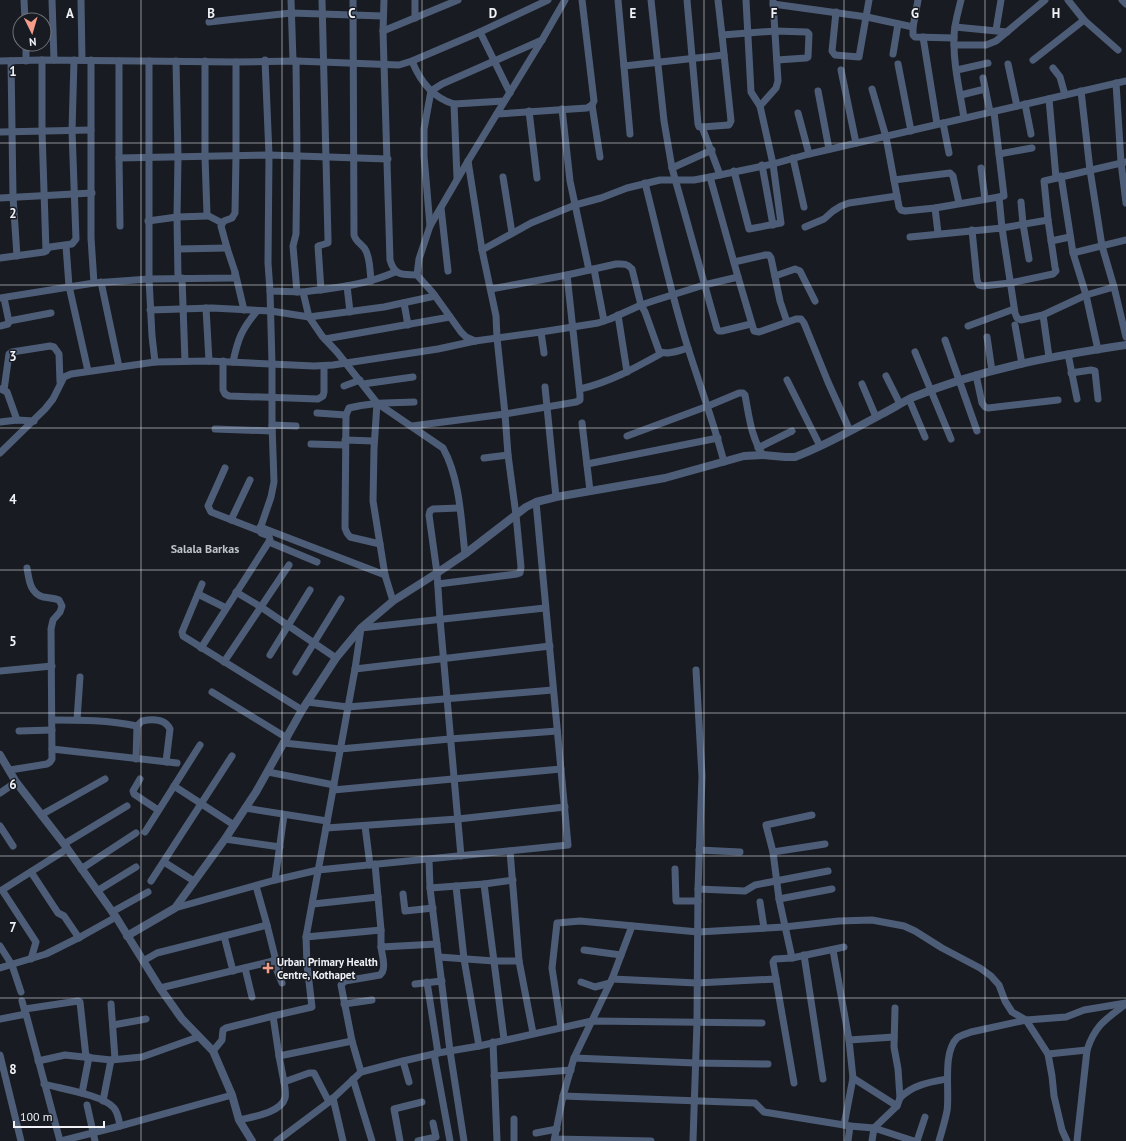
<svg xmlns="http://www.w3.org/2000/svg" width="1126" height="1141" font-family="'PT Sans',sans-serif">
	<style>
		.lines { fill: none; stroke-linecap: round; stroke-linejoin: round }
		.minor { stroke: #4e5d77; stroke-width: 7 }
		.tertiary { stroke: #4e5d77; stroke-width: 8 }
		.grid { fill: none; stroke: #f0f2f7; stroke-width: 1; stroke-opacity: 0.55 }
		.poi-dot { fill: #f49e8a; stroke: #181c22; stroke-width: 1.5 }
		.labels { text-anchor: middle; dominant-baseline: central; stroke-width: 3; stroke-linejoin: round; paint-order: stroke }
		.poi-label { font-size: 11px; font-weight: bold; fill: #f0f2f7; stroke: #181c22; text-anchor: start }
		.neighbourhood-label { font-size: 12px; font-weight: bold; fill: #bec3cb; stroke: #181c22 }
		.grid-label { font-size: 13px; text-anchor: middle; font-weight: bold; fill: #f0f2f7; stroke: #181c22; stroke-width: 3; stroke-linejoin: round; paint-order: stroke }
	</style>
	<rect width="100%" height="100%" fill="#181c22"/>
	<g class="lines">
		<g class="minor">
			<polyline points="24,0 25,20"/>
			<polyline points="52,0 54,60"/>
			<polyline points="81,0 82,60"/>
			<polyline points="291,0 293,61"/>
			<path d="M353,0L354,235C356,243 363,244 366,251C370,259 370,271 371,281"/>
			<path d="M384,0L383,31L390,260C395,277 403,274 417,275L433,293L461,332L466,337L475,341"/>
			<polyline points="415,0 415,18"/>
			<polyline points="618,0 630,134"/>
			<polyline points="651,0 664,121 672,168 717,329 719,331 722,331 751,324"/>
			<polyline points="687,0 698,124 699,127 702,127 720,175"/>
			<polyline points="718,0 722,35 775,31 807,32 809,34 808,57 806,58 777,60"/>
			<polyline points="918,0 913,27 913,35 915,37 954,38"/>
			<path d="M961,0C958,12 954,25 954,37C953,64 960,92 964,118"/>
			<polyline points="1122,0 1126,4"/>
			<polyline points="773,4 867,17 913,27"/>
			<polyline points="836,12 832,51 835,55 859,57 869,0"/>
			<polyline points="1084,20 1118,50"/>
			<polyline points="209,22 291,13 383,16"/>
			<polyline points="955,27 1007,32"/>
			<polyline points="996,30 1001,0"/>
			<polyline points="383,31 458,0"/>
			<polyline points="480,32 510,93"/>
			<polyline points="923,37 937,124"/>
			<polyline points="26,44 26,61"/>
			<polyline points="954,45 986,45 996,41 1045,0"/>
			<polyline points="893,54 898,24"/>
			<polyline points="42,60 42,131 46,251"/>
			<polyline points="91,60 91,238 94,283"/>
			<path d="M265,60L269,155L268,263L270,291L303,292L309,317L322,336L337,352L377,403L443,448C460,479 461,519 465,554"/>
			<polyline points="1033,60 1084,20 1068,0"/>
			<polyline points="0,61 42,60 236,62 296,61 399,65 412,61 480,32 548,0"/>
			<polyline points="11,61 13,197 17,256"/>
			<polyline points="119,61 119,158 120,226"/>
			<polyline points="149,61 149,279 152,336 155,362"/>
			<polyline points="176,61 178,157 177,217 178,278"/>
			<polyline points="205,61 205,157 207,215 222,223"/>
			<polyline points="296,61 297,156 296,234 293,246 297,292"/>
			<path d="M412,61C420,81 433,98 454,104L504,101"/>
			<polyline points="898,64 911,131"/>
			<polyline points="1008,64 1017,106"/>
			<polyline points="624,66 724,55"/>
			<polyline points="1053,68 1060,77 1065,95"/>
			<polyline points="841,70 856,143"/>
			<polyline points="957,70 988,63"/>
			<polyline points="983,78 990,112"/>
			<polyline points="1116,83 1121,162 1126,203"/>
			<polyline points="872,89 886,137 899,207 901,210 905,211 935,208 999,197"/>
			<polyline points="818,91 829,149"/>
			<polyline points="1081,91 1090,170 1102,246 1114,287 1126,337"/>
			<polyline points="961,95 985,89"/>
			<polyline points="1049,99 1056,178"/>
			<polyline points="454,104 457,178"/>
			<polyline points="1025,104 1031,134"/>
			<polyline points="592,105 600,157"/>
			<polyline points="760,106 776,88 778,81 773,1"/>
			<polyline points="562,109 570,181 589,270"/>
			<polyline points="529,111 537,178"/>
			<polyline points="994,112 1004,196 999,197 1002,228 1048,220"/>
			<polyline points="798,113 809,154"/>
			<polyline points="497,114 587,108 592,105 594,101 582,0"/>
			<polyline points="943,123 949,153"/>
			<polyline points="702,127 729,125 731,121 722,35"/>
			<polyline points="0,132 91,130"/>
			<polyline points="999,154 1032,148"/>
			<polyline points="119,158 269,155 388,159"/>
			<polyline points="793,158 804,207"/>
			<polyline points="468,161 482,250"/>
			<polyline points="762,165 773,225"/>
			<polyline points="672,168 712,150"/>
			<polyline points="981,168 985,199"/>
			<polyline points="734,171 749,229 781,223 773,164 760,106 751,92 746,0"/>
			<polyline points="1061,176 1073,253 1086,295 1098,350"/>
			<polyline points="503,177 512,233"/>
			<polyline points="894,180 950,173 953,176 959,203"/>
			<path d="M645,183C659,238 671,294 688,348C700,386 714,423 724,462"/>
			<polyline points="0,198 92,193"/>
			<polyline points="1021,202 1023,224 1029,259"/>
			<polyline points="441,208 448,271"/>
			<polyline points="935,208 938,233"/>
			<polyline points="148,221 177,217 208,216"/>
			<polyline points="430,226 424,156 424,129 431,91 442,84 542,40"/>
			<polyline points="805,227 824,219 833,211 841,206 849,203 897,196"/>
			<polyline points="972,230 977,280 979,285 983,286 1010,283 1053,274 1056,271 1055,267 1048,220 1044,181 1126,162"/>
			<polyline points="910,237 1002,228 1015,313 1017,318 1021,320 1043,315 1086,295 1114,287"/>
			<polyline points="1051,241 1070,237"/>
			<polyline points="66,246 69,286 88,371"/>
			<polyline points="178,249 227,248"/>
			<polyline points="1073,253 1126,240"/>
			<polyline points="0,258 44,252 50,247 72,244 76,239 72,131 74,60"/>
			<polyline points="734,262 765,255 769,255 771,258 780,301 787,322"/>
			<polyline points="594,269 604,321"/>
			<polyline points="235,272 244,310"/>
			<polyline points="417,275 419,259 430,226 468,161 542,40 565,0"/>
			<polyline points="775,276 795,269 800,271 815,301"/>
			<polyline points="738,277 754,331 759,332 796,319 801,319 804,323 828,382 850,431"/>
			<polyline points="182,278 185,361"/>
			<polyline points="101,282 119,367"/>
			<polyline points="347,286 350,312"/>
			<path d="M491,289L567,275L616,264C623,264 627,263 632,269L641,305L645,312L659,351C666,356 680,350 688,348"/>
			<polyline points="321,290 318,246 328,243 328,239 322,0"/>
			<path d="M303,292C334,288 366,285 395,272"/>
			<polyline points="0,298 94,283 149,279 233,278 235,275 235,272 227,248 221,226 224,221 232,218 235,213 236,156 236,62"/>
			<polyline points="404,303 408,325"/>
			<polyline points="206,308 209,361"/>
			<polyline points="150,310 212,308 271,311 309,317 384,307 435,296"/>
			<polyline points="618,315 627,372"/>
			<polyline points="1043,315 1049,357"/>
			<polyline points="9,321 51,313"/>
			<polyline points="1015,325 1022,364"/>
			<polyline points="0,326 8,324 9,322 4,298"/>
			<polyline points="968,326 1014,309"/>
			<polyline points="541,332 544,353"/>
			<polyline points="987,337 992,371"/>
			<polyline points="325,339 450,317"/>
			<polyline points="945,340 977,431"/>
			<polyline points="915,352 951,439"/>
			<polyline points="1068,354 1077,399"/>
			<polyline points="223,361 223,390 225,394 229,396 318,399 323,396 324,392 324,366"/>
			<path d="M233,362C238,338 242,329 257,311"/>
			<polyline points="1071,373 1091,370 1095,371 1098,399"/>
			<polyline points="976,375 982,403 985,407 988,408 1058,400"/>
			<polyline points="886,376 900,404"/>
			<polyline points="787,380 820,446"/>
			<polyline points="363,384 413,377"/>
			<polyline points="862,384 876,417"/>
			<polyline points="344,386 360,380"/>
			<polyline points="545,387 556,497"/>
			<polyline points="1,389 7,392 17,420"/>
			<path d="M580,389C610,382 635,368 662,353"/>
			<polyline points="4,390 9,354 12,352 50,346 54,347 59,354 60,382"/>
			<polyline points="909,399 925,437"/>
			<polyline points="377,403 374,449 373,501 385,575 393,601"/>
			<polyline points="317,413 346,415"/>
			<polyline points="0,422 17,420 34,421"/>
			<polyline points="582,423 590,491"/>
			<polyline points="272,425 296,426"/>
			<polyline points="412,426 505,414 576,402 580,400 580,395 567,275"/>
			<polyline points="215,429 272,431"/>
			<path d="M627,436L708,406L739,393H743L745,395C749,416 751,437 763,455"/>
			<polyline points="345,440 374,441"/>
			<polyline points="311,444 345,445"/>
			<polyline points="758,448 792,431"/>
			<polyline points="0,453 45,409 53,399 64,377 71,374 155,362 209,361 314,366 333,365 438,349 475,341 541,332 598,323 610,319 641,305 656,300 704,285 738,277 710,177"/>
			<polyline points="484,458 508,455"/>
			<polyline points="587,464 718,438"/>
			<polyline points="225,468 208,506 211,512 260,531"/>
			<polyline points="459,508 433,509 430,511 429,515 437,573 440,619 461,856"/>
			<polyline points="231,520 250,480"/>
			<polyline points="260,527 385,575"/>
			<polyline points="269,542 317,562"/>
			<path d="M380,544L350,537L347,533L345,528L346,415L349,408C371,402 392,403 414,402"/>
			<polyline points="202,584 182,632 183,636 302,710"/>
			<polyline points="438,584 517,574 520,573 521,567 516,515 508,455 505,414 497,338 496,316 482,250 531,223 575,205 601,198 627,188 660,180 694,180 710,177 773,164 809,154 1126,81"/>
			<polyline points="236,592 261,607 336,658"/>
			<polyline points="198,594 226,608"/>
			<polyline points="201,648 270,540 269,536 261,533 260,529 271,497 274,482 272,425 272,364 270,291"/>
			<polyline points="270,655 310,590"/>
			<polyline points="224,662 289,565"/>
			<polyline points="355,669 550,646"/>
			<polyline points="0,671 52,666"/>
			<polyline points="296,672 341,599"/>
			<polyline points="212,692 287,738"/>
			<polyline points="307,702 348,707 553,690"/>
			<path d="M52,720C81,720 109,720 137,726"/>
			<polyline points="77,720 80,677"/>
			<polyline points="19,731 52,730"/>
			<polyline points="284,743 340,749 450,739 557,731"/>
			<polyline points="52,749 177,763"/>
			<path d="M136,759L137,726L142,721C152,719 165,719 170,729L166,762"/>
			<path d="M10,770L47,764L50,762L52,759L51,629L53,620L60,612L62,606L59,600C54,598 49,598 43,597C30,593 29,580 27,568"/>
			<polyline points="268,772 334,785"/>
			<polyline points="140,779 133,791 134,794 158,810"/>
			<polyline points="174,786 234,825"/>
			<polyline points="333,790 561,769"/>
			<polyline points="0,793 16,782"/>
			<polyline points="245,808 327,821"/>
			<polyline points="41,815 105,779"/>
			<polyline points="812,815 766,825 773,852 825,844"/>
			<polyline points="0,826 13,846"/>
			<polyline points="365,826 370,865"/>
			<polyline points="326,828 458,819 565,807"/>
			<polyline points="145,832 200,745"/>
			<polyline points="225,839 280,847"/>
			<polyline points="64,844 127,806"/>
			<polyline points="699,850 740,852"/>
			<polyline points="510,851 519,961 533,1033"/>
			<polyline points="773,852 779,899 832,889"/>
			<polyline points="429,860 430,888 450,1051 464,1141"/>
			<polyline points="164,862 194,881"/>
			<polyline points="375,864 381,930 381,947 437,944"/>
			<polyline points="81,869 136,833"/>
			<polyline points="675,869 676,901 698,901"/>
			<polyline points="31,872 58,913 64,916 79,938"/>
			<polyline points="275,880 284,815"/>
			<polyline points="151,881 232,756"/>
			<polyline points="484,884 504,1039"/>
			<polyline points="456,886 464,959 479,1046"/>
			<polyline points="430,888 484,884 513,880"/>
			<polyline points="698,889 745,891 755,885 828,871"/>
			<polyline points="97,891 136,867"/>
			<polyline points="403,894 405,911 433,908"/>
			<polyline points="779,899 792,958"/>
			<polyline points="760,902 764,928"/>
			<polyline points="313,904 378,897"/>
			<polyline points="175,908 275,880 318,870 568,845 536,502"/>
			<polyline points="112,912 148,892"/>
			<polyline points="224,936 233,971"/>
			<polyline points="306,937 381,930"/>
			<polyline points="0,946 12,965 21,992"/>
			<path d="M381,947C382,956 387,969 380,975L345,981L341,985L352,1041L279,1056L273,1016L312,1007L307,965L306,937L355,669L361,628L545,608"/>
			<polyline points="584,950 621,955"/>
			<polyline points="833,950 849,1040"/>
			<polyline points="804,955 823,1079"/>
			<polyline points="439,957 494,961 519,961"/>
			<polyline points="31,959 36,942 2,890 67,849"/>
			<polyline points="143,961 157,953 267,925 256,886"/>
			<polyline points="273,961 282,983"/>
			<polyline points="0,968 46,954 82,936 116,917"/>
			<polyline points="245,968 252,997"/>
			<polyline points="612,979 697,983 776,979"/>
			<polyline points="427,982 438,1053"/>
			<polyline points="581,982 595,987 610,983"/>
			<polyline points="415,984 442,981"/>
			<polyline points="160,988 273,961 275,957 267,925"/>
			<polyline points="22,1001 25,1012"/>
			<polyline points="111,1004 115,1059"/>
			<polyline points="344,1004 372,1000"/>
			<polyline points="25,1009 78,1001 80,1002 86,1057"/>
			<polyline points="0,1019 26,1014 60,1141"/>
			<polyline points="113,1025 146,1019"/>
			<polyline points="561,1027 552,968 557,923 580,921 698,932 784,927 839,921 872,920 904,926 915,931 942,948 980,968 991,976 999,985 1005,1001 1012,1012 1026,1020 1048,1054 1052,1076 1054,1096 1062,1130 1067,1141"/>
			<polyline points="352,1041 361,1072"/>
			<polyline points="493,1042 497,1141"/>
			<polyline points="213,1051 222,1040 223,1030 226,1028 273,1016"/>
			<polyline points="434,1054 450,1141"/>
			<path d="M1048,1054L1087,1050C1095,1025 1106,1019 1126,1004"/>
			<polyline points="0,1055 21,1141"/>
			<polyline points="279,1056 284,1082 309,1073 314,1073 329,1102"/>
			<polyline points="574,1058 695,1063 768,1064"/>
			<polyline points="38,1061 65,1055 111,1060 142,1057 198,1037"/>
			<polyline points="403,1061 409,1082"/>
			<polyline points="494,1076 571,1070"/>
			<polyline points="853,1078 897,1106"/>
			<polyline points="353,1079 372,1141"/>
			<polyline points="794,1083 773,962 775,959 792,958 844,947"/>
			<path d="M44,1084C62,1089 103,1095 114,1108C118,1113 119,1120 120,1126"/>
			<polyline points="82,1093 89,1057"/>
			<polyline points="563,1096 755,1103 764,1112 850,1126 874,1128 897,1106 900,1098 898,1069 894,1047 895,1008"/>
			<polyline points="333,1098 343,1141"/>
			<path d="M900,1098C912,1085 930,1082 947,1079"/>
			<polyline points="103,1101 111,1060"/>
			<polyline points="87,1105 95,1141"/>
			<polyline points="514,1119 514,1141"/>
			<path d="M239,1120C251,1117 281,1113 285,1098C286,1094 285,1087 284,1082"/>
			<polyline points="844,1125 853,1078 849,1040 894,1037"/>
			<polyline points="536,1133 557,1129"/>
			<polyline points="555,1139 651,1141"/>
			<polyline points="61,1141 120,1126 232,1095"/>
			<polyline points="277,1141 329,1102 361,1072 403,1061 438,1053 479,1046 592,1021 762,1023"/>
			<polyline points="400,1141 394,1109 422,1102"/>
			<polyline points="418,1141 436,1137 433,1123"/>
			<polyline points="554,1141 563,1096 574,1058 612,979 632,926"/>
			<polyline points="693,1141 697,1022 698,889 702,776 696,670"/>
			<polyline points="848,1141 850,1126"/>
			<polyline points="872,1141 874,1128 914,1141"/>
			<polyline points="917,1141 925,1117"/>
			<path d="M939,1141C942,1131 945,1121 947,1111C950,1092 942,1053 957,1038C961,1035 966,1034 971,1032L1026,1020L1066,1017L1084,1010L1126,1003"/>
			<polyline points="1077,1141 1087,1050"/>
		</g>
		<g class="tertiary">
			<polyline points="0,755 16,782 64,844 116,917 160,988 182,1019 213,1051 232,1095 239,1120 252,1141"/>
			<path d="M127,936L175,908L225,839L256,792L302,710L336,658L361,628L393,601L437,573L465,554L526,507L536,502L556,497L665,478L744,456L763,455L785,457H795C825,446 854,429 882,414C892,409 901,403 911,398C981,369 1052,356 1126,345"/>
		</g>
	</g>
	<path class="grid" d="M141,0V1141M282,0V1141M422,0V1141M563,0V1141M704,0V1141M844,0V1141M985,0V1141M0,143H1126M0,285H1126M0,428H1126M0,570H1126M0,713H1126M0,856H1126M0,998H1126"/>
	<path class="poi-dot" d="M266 962h4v4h4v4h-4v4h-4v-4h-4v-4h4z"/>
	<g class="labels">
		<g class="poi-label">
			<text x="277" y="962">Urban Primary Health<tspan x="277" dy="13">Centre, Kothapet</tspan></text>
		</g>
		<g class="neighbourhood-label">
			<text x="205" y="548">Salala Barkas</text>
		</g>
	</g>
	<g class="grid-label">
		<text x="70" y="18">A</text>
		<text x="211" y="18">B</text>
		<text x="352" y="18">C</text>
		<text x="493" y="18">D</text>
		<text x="633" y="18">E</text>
		<text x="774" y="18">F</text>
		<text x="915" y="18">G</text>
		<text x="1056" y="18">H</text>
		<text x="13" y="76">1</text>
		<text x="13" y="218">2</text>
		<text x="13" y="361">3</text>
		<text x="13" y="504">4</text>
		<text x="13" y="646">5</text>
		<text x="13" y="789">6</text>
		<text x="13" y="932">7</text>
		<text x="13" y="1074">8</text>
	</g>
	<g transform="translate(32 32) rotate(175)"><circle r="19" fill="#181c22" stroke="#6e7277"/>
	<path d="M0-3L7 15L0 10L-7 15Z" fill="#f49e8a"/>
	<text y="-6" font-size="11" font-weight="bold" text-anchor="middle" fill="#f0f2f7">N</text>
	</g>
	<path d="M14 1121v6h90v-6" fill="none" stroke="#f0f2f7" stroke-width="2"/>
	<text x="20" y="1121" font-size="12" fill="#f0f2f7" stroke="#181c22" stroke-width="3" paint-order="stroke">100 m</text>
</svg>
